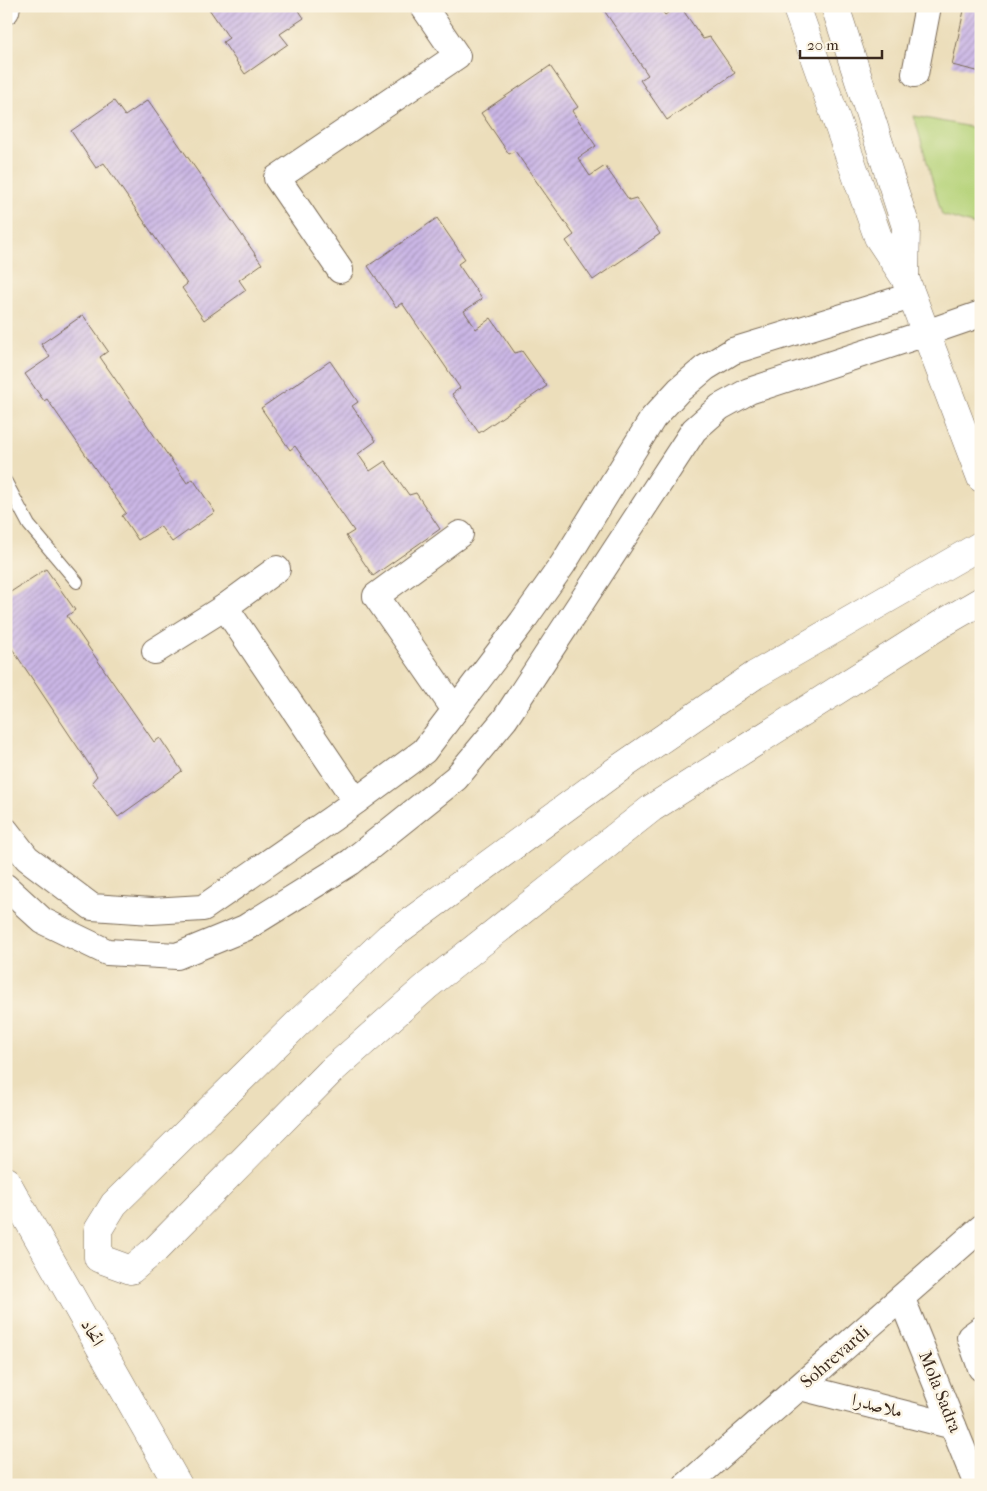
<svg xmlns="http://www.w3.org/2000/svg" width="987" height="1491" font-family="'IM FELL French Canon',Amiri,serif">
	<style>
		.park { fill: #b6d37a; stroke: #787e4c }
		.building { fill: url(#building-hatch) }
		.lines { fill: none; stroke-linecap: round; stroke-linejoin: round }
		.service-casing { stroke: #796955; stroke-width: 14 }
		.minor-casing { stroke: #796955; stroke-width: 28 }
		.tertiary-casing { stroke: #796955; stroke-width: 29 }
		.secondary-casing { stroke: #796955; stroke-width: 29 }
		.service { stroke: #fff; stroke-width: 12 }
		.minor { stroke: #fff; stroke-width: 26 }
		.tertiary { stroke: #fff; stroke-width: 28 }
		.secondary { stroke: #fff; stroke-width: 28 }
		.labels { text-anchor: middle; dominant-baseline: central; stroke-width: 5; stroke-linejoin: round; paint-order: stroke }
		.street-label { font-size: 18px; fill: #3b2a1e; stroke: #fcf5e5 }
	</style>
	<defs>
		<pattern id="building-hatch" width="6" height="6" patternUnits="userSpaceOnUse" patternTransform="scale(1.25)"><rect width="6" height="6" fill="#cbb7e6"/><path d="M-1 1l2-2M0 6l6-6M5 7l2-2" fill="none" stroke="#a695ba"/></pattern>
	</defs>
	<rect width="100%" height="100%" fill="#fcf5e5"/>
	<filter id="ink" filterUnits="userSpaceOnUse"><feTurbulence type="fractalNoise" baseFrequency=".02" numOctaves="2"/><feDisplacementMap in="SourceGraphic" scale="10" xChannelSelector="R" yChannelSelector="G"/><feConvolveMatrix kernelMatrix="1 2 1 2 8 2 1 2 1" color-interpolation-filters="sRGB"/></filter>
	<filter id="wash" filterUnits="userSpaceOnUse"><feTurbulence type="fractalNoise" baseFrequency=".0096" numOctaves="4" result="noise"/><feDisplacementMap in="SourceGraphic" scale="20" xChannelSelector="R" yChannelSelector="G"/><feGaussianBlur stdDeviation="1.12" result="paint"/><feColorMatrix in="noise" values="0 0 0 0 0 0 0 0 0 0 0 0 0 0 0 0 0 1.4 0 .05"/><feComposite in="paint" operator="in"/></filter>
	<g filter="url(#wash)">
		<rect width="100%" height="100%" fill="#ecdebb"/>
		<polygon class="park" points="914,116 981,129 981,227 942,215"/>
		<g id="blocks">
			<g class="building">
				<polygon points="207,6 296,6 304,18 280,34 288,44 245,74 223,42 229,38"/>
				<polygon points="601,6 658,6 665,15 677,6 680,6 703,39 710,37 735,73 667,120 640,80 648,75"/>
				<polygon points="965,6 981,6 981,72 952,65"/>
				<polygon points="550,66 578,107 572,111 596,146 578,158 590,176 605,166 629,200 636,198 660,234 593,280 566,241 574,235 515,151 509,154 481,113"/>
				<polygon points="148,100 262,264 239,280 246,290 204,320 182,288 187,284 104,163 96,168 71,131 114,101 125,116"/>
				<polygon points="437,218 465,259 458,264 482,299 464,311 476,329 491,318 515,353 522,351 547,386 479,433 452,394 460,388 402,303 396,307 368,266"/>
				<polygon points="83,315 108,351 100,357 187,483 193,479 215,512 172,542 160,526 138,540 122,516 126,513 47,399 44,401 25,374 50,357 41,344"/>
				<polygon points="330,361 358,402 352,406 376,441 358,454 370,471 385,461 409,495 416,493 440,529 373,576 346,536 354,531 295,446 290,450 261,408"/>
				<polygon points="46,569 75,610 67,616 154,742 160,738 182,771 118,817 92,782 97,776 11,647 6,650 6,595"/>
			</g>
		</g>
	</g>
	<g filter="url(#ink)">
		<use href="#blocks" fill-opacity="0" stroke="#796955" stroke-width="1"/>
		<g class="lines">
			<defs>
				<polyline id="service" points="6,482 29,525 77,582"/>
				<g id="minor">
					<polyline points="6,11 7,6"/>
					<polyline points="915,74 928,6"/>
					<polyline points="340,270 277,178 457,56 423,6"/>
					<polyline points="225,607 356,801"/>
					<polyline points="155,651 225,607 277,569"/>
					<polyline points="455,710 376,596 460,534"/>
					<polyline points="6,831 27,858 92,907 152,911 203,908 333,818 424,751 522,622 563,564 653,418 679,390 705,368 733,351 911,296"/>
					<polyline points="6,887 43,921 107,952 177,956 245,928 351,862 456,778 505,719 694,430 720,407 749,391 926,333 981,314"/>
					<polyline points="902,1299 977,1485"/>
					<polyline points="981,1329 970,1337 981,1368"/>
					<polyline points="800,1387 953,1426"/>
					<polyline points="687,1485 981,1228"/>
				</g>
				<g id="tertiary">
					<polyline points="796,6 878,237 905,278 981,478"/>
					<polyline points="835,6 906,227 905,278"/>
					<polyline points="6,1181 178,1485"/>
				</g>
				<polyline id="secondary" points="981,545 755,675 621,767 389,937 296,1025 114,1204 98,1230 98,1258 131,1270 156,1249 331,1071 427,986 652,808 943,623 981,601"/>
			</defs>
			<use href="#service" class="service-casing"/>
			<use href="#minor" class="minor-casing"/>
			<use href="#tertiary" class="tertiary-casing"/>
			<use href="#secondary" class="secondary-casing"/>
			<use href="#service" class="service"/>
			<use href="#minor" class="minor"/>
			<use href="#tertiary" class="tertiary"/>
			<use href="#secondary" class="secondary"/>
		</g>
	</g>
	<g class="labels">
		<g class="street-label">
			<text transform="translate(92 1333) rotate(61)">اتحاد</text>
			<text transform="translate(835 1357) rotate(-41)">Sohrevardi</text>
			<text transform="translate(940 1392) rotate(68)">Mola Sadra</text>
			<text transform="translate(877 1406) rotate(14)">ملاصدرا</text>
		</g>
	</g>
	<rect width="987" height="1491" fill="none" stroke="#fcf5e5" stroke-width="25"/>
	<path d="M800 50v8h82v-8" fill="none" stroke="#3b2a1e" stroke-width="2.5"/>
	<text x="807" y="50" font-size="15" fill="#3b2a1e" stroke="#fcf5e5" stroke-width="4" paint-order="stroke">20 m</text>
</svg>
